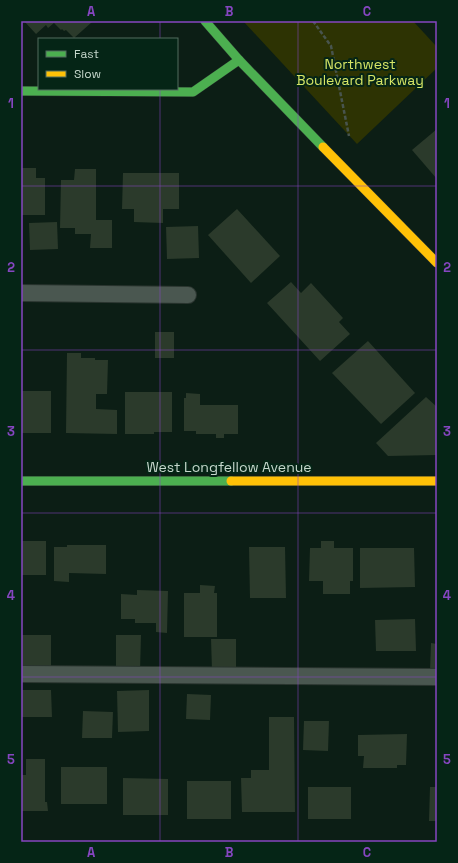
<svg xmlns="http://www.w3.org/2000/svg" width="458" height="863" font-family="'Space Grotesk',sans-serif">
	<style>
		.green { fill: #2d3303 }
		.building { fill: #2b3a2b }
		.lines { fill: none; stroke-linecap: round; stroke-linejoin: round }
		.lane-casing { stroke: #2a352f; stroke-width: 18 }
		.fast-casing { stroke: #2a352f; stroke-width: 10 }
		.slow-casing { stroke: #2a352f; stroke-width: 10 }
		.path { stroke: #48544e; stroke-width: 2.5; stroke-dasharray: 4 2; stroke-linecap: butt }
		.lane { stroke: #4a5750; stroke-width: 16 }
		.fast { stroke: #4caf50; stroke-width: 9 }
		.slow { stroke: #ffc107; stroke-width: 9 }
		.grid { fill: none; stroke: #8646c1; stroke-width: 1; stroke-opacity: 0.55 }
		.labels { text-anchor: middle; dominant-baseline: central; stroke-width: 4; stroke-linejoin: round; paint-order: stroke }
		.park-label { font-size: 14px; fill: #d6e565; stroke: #052516 }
		.street-label { font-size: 14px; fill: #c6d7cc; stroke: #052516 }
		.neatline { fill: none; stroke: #8646c1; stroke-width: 1.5 }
		.grid-label { font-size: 13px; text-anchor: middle; font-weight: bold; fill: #8646c1 }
	</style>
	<rect width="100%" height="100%" fill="#0c1e15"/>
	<polygon class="green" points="243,21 413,21 437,47 437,68 357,144"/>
	<g class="building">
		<polygon points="24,21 92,21 92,22 74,38 66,30 64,31 62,29 61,30 54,23 48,28 46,25 36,34"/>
		<polygon points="437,129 437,179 412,150"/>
		<polygon points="21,168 36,168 36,178 45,178 45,215 21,215"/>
		<polygon points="75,169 96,169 96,220 112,220 112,248 90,248 91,234 75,234 75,228 60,228 61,180 74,180"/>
		<polygon points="123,173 179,173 179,209 163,209 163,223 134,222 134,209 122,209"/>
		<polygon points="237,209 280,256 251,283 208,235"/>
		<polygon points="57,222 58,249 30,250 29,223"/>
		<polygon points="198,226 199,258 167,259 166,227"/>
		<polygon points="291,282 301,293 311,283 343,318 339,322 350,334 320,361 267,303"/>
		<rect x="155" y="332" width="19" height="26"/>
		<polygon points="368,341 415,393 381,424 332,373"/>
		<polygon points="67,353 81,353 81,358 95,358 95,360 108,360 107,394 96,394 96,409 117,410 117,434 66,433"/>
		<polygon points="21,391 51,391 51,433 22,433"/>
		<polygon points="125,392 172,392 172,432 154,432 154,434 125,434"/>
		<polygon points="186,393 200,394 200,405 238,405 238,434 224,434 224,438 216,438 216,434 196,434 196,431 184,431 184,398 186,398"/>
		<polygon points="426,397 437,407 437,455 388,456 376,443"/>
		<rect x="21" y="541" width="25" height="34"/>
		<polygon points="321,541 334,541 334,548 353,548 353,581 350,581 350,594 323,594 323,581 309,581 310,548 321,548"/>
		<polygon points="67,545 106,545 106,574 69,573 69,582 54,581 54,547 67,547"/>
		<polygon points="249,547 285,547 286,598 250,598"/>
		<polygon points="360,548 414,548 415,587 360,588"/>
		<polygon points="200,585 215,586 214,593 217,593 217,637 184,637 184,593 200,593"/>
		<polygon points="137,590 168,591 167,633 156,632 156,623 135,623 135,619 121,619 121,594 137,595"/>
		<polygon points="415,619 416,651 376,651 375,620"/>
		<rect x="21" y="635" width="30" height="33"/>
		<polygon points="116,635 141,635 140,671 116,670"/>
		<polygon points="211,639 236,639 236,671 212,671"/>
		<polygon points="431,643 437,644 437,671 430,671"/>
		<polygon points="21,690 51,690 52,717 21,717"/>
		<polygon points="149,690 149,731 118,732 117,691"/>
		<polygon points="187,694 211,695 210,720 186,719"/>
		<polygon points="83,711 113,712 112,738 82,738"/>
		<polygon points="269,717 294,717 295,812 242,812 241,778 251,778 251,770 269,770"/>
		<polygon points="304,721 329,721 328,751 303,750"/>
		<polygon points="407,734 406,765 397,765 397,768 363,768 364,756 358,756 358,735"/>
		<polygon points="26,759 45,759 45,802 47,802 48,811 21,811 21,775 26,775"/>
		<rect x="61" y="767" width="46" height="37"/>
		<polygon points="123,778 168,779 168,815 123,815"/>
		<rect x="187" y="781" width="44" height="38"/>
		<rect x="308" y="787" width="43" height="32"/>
		<polygon points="430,787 437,787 437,821 429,821"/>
	</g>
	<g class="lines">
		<defs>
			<g id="lane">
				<polyline points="21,293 188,295"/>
				<polyline points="21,674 437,677"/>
			</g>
			<g id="fast">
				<polyline points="205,21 239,60 323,147"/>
				<polyline points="21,91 193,92 239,60"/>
				<polyline points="21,481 231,481"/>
			</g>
			<g id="slow">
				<polyline points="323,147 437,263"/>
				<polyline points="231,481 437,481"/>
			</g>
		</defs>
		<use href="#lane" class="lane-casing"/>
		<use href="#fast" class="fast-casing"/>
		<use href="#slow" class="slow-casing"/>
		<polyline class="path" points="313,21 331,46 349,136"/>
		<use href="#lane" class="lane"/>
		<use href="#fast" class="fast"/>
		<use href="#slow" class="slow"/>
	</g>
	<path class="grid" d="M160,21V39M298,21V842M160,89V842M21,186H437M21,350H437M21,513H437M21,677H437"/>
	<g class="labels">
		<g class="park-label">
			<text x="360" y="64">Northwest<tspan x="360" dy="16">Boulevard Parkway</tspan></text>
		</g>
		<g class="street-label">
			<text x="229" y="467">West Longfellow Avenue</text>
		</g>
	</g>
	<rect width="458" height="863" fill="none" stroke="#052516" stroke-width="44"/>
	<rect x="38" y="38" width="140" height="52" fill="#052516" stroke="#526c5f"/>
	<rect x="46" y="51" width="20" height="6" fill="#4caf50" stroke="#526c5f"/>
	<text x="74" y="58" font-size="12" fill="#c6d7cc">Fast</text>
	<rect x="46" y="71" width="20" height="6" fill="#ffc107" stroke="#526c5f"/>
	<text x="74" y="78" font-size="12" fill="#c6d7cc">Slow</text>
	<rect x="22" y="22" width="414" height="819" class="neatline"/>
	<g class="grid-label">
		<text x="91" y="16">A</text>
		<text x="229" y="16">B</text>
		<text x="367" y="16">C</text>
		<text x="11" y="108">1</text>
		<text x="447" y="108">1</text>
		<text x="11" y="272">2</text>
		<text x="447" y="272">2</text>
		<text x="11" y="436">3</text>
		<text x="447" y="436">3</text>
		<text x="11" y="600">4</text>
		<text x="447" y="600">4</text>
		<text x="11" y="764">5</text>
		<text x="447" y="764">5</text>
		<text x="91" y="857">A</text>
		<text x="229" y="857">B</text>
		<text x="367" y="857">C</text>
	</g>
</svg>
